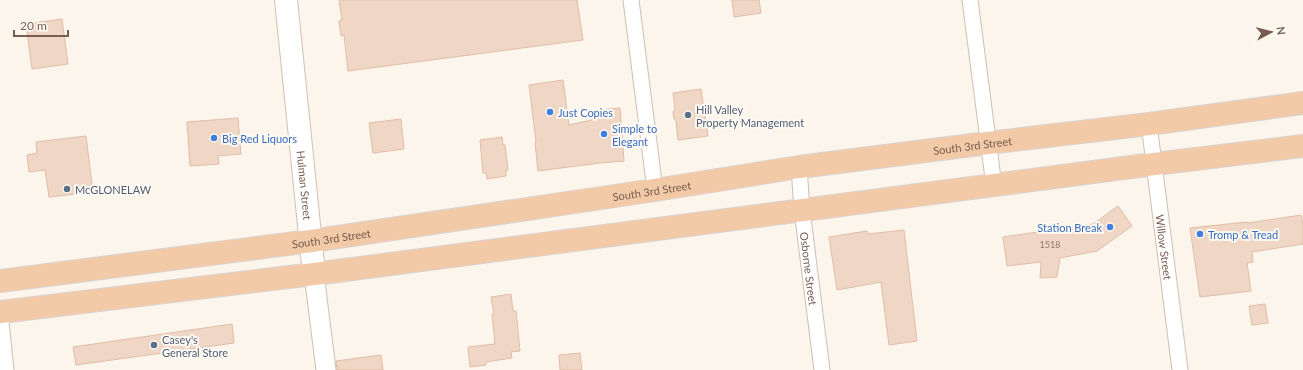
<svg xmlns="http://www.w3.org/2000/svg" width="1303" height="370" font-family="Lato,sans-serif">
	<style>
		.building { fill: #efd6c5; stroke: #e1bda6 }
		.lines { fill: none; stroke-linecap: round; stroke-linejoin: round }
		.minor-casing { stroke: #cebeb1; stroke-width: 17 }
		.tertiary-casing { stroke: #cebeb1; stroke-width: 21 }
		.secondary-casing { stroke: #d3c0b1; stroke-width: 24 }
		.trunk-casing { stroke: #d9d2ce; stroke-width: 24 }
		.minor { stroke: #fff; stroke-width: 15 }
		.tertiary { stroke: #fff; stroke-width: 19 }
		.secondary { stroke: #fff; stroke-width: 22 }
		.trunk { stroke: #f3caa8; stroke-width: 22 }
		.shop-dot { fill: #3f7fe0; stroke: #fef9f2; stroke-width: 1.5 }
		.service-dot { fill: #5c6f8a; stroke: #fef9f2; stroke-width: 1.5 }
		.labels { text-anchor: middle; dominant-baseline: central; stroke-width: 4; stroke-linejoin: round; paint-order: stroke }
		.number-label { font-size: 9px; fill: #947b6c }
		.service-label { font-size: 11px; fill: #4e5e75; stroke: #fef9f2; text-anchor: start }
		.shop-label { font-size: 11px; fill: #366cbe; stroke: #fef9f2; text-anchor: start }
		.street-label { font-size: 11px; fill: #765d4f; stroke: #fef9f2 }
	</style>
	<rect width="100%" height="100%" fill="#fcf5ec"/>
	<g class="building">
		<polygon points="339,0 577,0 583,40 348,71 344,35 341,36 339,21 342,20"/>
		<polygon points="732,0 759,0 761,13 734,17"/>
		<polygon points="62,19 68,64 32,69 26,24"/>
		<polygon points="563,80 569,125 600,118 599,110 620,108 624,161 600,163 538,171 535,143 536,142 529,85"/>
		<polygon points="701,89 708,136 678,140 676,121 674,119 673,112 675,109 673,93"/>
		<polygon points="238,118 241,154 218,156 219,164 190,166 187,122"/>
		<polygon points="401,119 404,149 373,153 369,123"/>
		<polygon points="86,136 93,192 49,197 45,170 29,172 27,155 37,153 36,142"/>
		<polygon points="502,137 503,145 505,145 508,170 506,170 506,176 487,179 486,173 483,173 480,140"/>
		<polygon points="1118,206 1132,226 1097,251 1060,258 1057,277 1040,278 1041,262 1007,266 1003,237 1093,224"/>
		<polygon points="1301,215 1303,225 1303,244 1252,252 1253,262 1247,263 1251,291 1200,297 1190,228 1247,222 1248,223"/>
		<polygon points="904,230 917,341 889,345 881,282 837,290 829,237 867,231 868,234"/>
		<polygon points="511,294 513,311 516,311 520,351 511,352 512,358 486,362 486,365 470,367 468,347 495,344 492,314 494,314 491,297"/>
		<polygon points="1265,304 1268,323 1252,325 1249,306"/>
		<polygon points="232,324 234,343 76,365 73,347"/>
		<polygon points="580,353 582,370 560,370 559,355"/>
		<polygon points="381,355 383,370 337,370 336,361"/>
	</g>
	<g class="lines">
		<defs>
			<g id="minor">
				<polyline points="631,0 655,190"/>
				<polyline points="970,0 994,186"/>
				<path id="s1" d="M1149,124L1180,370"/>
				<path id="s2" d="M799,167L802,210L822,370"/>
				<polyline points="0,312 6,370"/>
			</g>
			<polyline id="tertiary" points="314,274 326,370"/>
			<g id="secondary">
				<path id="s3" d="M286,0L314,274"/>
			</g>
			<g id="trunk">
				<path id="s4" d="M0,281L311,241L655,190L799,167L988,143L1149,124L1303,103"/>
				<polyline points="0,312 314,274 1154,164 1303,146"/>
			</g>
		</defs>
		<use href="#minor" class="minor-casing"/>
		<use href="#tertiary" class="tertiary-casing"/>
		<use href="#secondary" class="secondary-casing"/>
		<use href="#trunk" class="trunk-casing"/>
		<use href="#minor" class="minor"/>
		<use href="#tertiary" class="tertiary"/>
		<use href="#secondary" class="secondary"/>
		<use href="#trunk" class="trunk"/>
	</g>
	<g class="shop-dot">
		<circle cx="550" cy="112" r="4"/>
		<circle cx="604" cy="134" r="4"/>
		<circle cx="214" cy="138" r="4"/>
		<circle cx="1110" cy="227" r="4"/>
		<circle cx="1200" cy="234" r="4"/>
	</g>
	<g class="service-dot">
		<circle cx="688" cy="115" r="4"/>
		<circle cx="67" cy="189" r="4"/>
		<circle cx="154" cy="345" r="4"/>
	</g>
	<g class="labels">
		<g class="number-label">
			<text x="1050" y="244">1518</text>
		</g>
		<g class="service-label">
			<text x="696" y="109">Hill Valley<tspan x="696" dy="13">Property Management</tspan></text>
			<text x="75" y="189">McGLONELAW</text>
			<text x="162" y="339">Casey's<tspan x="162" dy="13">General Store</tspan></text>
		</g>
		<g class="shop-label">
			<text x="558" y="112">Just Copies</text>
			<text x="612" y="128">Simple to<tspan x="612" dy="13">Elegant</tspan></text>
			<text x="222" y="138">Big Red Liquors</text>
			<text x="1102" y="227" text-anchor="end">Station Break</text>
			<text x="1208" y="234">Tromp &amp; Tread</text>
		</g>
		<g class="street-label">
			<text stroke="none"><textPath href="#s4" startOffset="982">South 3rd Street</textPath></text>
			<text stroke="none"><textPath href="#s3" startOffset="186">Hulman Street</textPath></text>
			<text stroke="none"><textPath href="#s4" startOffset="658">South 3rd Street</textPath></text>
			<text stroke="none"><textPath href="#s4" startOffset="334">South 3rd Street</textPath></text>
			<text stroke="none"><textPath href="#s1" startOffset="124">Willow Street</textPath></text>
			<text stroke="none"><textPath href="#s2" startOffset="102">Osborne Street</textPath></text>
		</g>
	</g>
	<g transform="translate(1271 32) rotate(83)" stroke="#fef9f2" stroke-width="3" paint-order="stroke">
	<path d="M0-3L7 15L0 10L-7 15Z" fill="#765d4f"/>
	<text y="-6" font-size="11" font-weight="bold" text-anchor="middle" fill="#765d4f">N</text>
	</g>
	<path d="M14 30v6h54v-6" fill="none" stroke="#765d4f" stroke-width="2"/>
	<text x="20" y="30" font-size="12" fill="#765d4f" stroke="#fef9f2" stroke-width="3" paint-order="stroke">20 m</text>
</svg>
